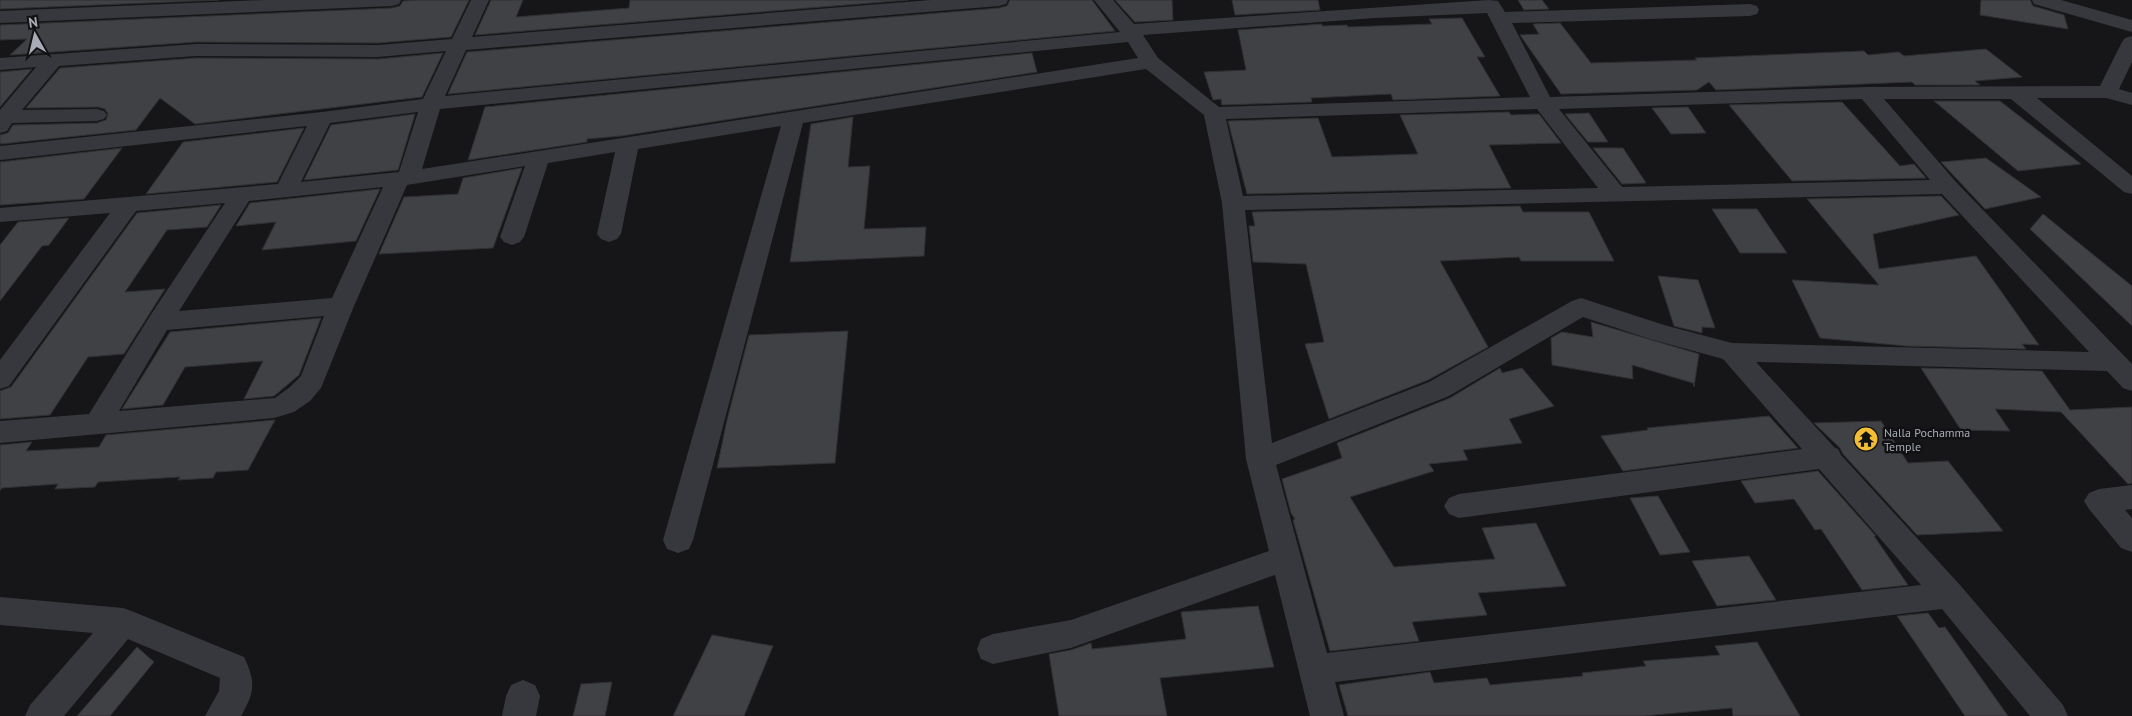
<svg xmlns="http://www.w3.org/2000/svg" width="2132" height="716" font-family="'PT Sans',sans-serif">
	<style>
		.building { fill: #404145; stroke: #303034 }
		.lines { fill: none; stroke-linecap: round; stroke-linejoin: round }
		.minor { fill: #37383d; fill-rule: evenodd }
		.labels { text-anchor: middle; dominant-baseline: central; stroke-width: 5; stroke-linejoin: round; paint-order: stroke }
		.poi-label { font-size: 12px; fill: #a8acb8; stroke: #111113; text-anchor: start }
	</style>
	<rect width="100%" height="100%" fill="#161618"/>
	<g class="building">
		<polygon points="0,0 219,0 0,9"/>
		<polygon points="419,0 469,0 451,37 378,43 196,42 10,55 27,39 0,40 0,25 392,8 400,6 403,1"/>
		<polygon points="491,0 523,0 516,17 629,8 630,0 908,0 475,35"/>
		<polygon points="1010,0 1092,0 1115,31 448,94 467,52 999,8 1007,6"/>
		<polygon points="1115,0 1172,0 1173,20 1135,22"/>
		<polygon points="1232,0 1318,0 1320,10 1235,15"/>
		<polygon points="1518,0 1542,0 1549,9 1524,10"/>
		<polygon points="1981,0 2030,0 2033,6 2064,15 2068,29 1980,15"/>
		<polygon points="1462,18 1485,57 1477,57 1500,96 1393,100 1391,94 1311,98 1312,102 1222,105 1221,99 1213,100 1204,72 1246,70 1238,30 1322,24 1322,26 1347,25 1348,27 1432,24 1429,19"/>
		<polygon points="1560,23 1591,63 1697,60 1695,58 1864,51 1868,55 1899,52 1904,56 1986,49 2022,77 1975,81 1980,85 1915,85 1912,82 1716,90 1709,82 1697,90 1561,94 1520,35 1539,34 1533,24"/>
		<polygon points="443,53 422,97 195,124 160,98 136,130 0,144 0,135 8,133 13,125 97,123 106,120 108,114 105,109 98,107 26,108 60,68 196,58 378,59"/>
		<polygon points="1032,53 1037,72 621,136 587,139 587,142 468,160 485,107"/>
		<polygon points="32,69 0,107 0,72"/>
		<polygon points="1934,101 2000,101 2081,164 2018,171"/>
		<polygon points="1842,102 1900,166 1914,164 1926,178 1792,181 1729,105"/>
		<polygon points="1688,107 1706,133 1671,134 1652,108"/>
		<polygon points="1509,112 1511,115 1539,114 1561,143 1489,145 1511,188 1247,194 1228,121 1318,118 1332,157 1418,154 1400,115"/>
		<polygon points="1589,113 1608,142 1588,142 1565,114"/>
		<polygon points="415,114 398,170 304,180 331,125"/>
		<polygon points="853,117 848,167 870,166 864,229 926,227 924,256 790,262 811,124"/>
		<polygon points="304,128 277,182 146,194 183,142"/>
		<polygon points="122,148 84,199 0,205 0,162"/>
		<polygon points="1593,148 1623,148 1646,183 1622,184"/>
		<polygon points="1986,158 2041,197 1985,209 1941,162"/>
		<polygon points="522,168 493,248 379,254 404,197 458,194 463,178"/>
		<polygon points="380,189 356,241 262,250 276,222 236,226 250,203"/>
		<polygon points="1941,196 1959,215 1873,234 1879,269 1976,256 2039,345 2022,344 2026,349 1906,346 1820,338 1792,280 1879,285 1807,199"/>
		<polygon points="221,205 207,227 167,230 125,292 165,289 124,354 88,357 50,415 0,419 0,391 11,387 137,213"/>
		<polygon points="1520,206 1523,212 1589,212 1614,261 1521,261 1519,257 1440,261 1488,347 1428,380 1329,419 1305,344 1324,342 1306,264 1253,262 1249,226 1255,226 1252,212"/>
		<polygon points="1712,209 1757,209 1787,253 1740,253"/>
		<polygon points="2043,214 2132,286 2132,326 2030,229"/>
		<polygon points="69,218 49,245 42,246 0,301 0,245 18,222"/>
		<polygon points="1658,276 1698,280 1715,328 1702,327 1702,333 1674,326"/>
		<polygon points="321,318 299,375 274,396 244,399 263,361 185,367 163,405 122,409 170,332"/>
		<polygon points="1591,322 1699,354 1694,387 1693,383 1632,365 1633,379 1552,365 1551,338 1562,332 1593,337"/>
		<polygon points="848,331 835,463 717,468 727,420 749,335"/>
		<polygon points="1500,368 1502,373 1522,368 1554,406 1509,419 1522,443 1463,450 1468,460 1429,464 1434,471 1350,497 1394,567 1495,559 1482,528 1536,523 1566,586 1478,593 1487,615 1412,622 1419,641 1330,651 1293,520 1295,519 1291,513 1282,479 1342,458 1337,443 1450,398"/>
		<polygon points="1921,368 2042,371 2070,410 2132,407 2132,483 2128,484 2061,412 1995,409 2010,431 1961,430"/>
		<polygon points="1769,416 1798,448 1623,471 1601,436 1648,430 1647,428"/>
		<polygon points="275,420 248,470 216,472 213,478 178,480 180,477 98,482 95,487 55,489 58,484 2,488 0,491 0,445 32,442 26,451 99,447 106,435"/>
		<polygon points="1881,421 1908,463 1948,461 2003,531 1917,535 1843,454 1840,448 1814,423"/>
		<polygon points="1818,471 1876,536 1874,536 1908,585 1862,590 1821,529 1815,530 1794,499 1755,503 1741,481"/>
		<polygon points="1658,496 1690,552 1660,555 1630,498"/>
		<polygon points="1749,556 1776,600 1717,606 1692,561"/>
		<polygon points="1258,606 1274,667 1160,678 1167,716 1059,716 1049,654 1071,650 1091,643 1092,649 1186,639 1181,612"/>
		<polygon points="1928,613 1939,628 1945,627 2008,716 1965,716 1897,616"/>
		<polygon points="712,635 773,646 744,716 673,716"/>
		<polygon points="1757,642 1800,716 1733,716 1732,708 1643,716 1348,716 1339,685 1430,672 1434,683 1487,678 1490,685 1583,676 1582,673 1646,666 1643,661 1720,655 1715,646"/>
		<polygon points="137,647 154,662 110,716 77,716"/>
		<polygon points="612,682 605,716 573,716 581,684"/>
	</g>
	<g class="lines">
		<g class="minor">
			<polygon points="264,0 401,0 399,4 392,6 0,23 0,11"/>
			<path d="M471,0H489L472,37L931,0H1008L1006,4L999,6L466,50L445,96L1120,32L1094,0H1113L1134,24L1489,0L1498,1L1505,12L1750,4L1757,6L1759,10L1757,14L1750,16L1512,23L1550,97L1868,87L2100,86L2122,42L2125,38L2132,36V62L2119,89L2132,93V105L2106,98H2037L2132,176V194L2124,192L2011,99H1884L1956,182L2132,364V391L2123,388L2107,371L1756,362L1835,448L1838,449L1841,455L1960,585L2063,705L2068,716H2030L1942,609L1335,682L1344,716H1310L1275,575L1071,648L993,664L981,659L977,649L981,639L993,634L1071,620L1269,551L1246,459L1222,203L1204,115L1146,69L803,123L693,540L689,549L678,553L667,549L663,540L781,126L638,149L621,234L617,239L609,242L601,239L597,234L615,152L548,163L524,237L520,242L512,245L504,242L500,237L525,166L407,185L354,306L321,388L310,401L294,412L274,418L0,443V421L89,414L150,316L225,203L136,211L9,386L0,389V360L110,213L0,222V208L278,184L307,126L0,160V146L322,112L423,99L446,51L378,57L196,56L59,66L22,110L97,109L104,111L107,115L104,119L97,121L12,123L7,131L0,133V110L36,67L0,70V58L196,44L378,45L452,39ZM1487,13L1530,97L1219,107L1158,58L1143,35L1375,18ZM1128,42L1138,58L422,169L440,109ZM1862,99L1930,180L1622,187L1559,109ZM1537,109L1598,188L1243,196L1226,119ZM418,112L399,172L301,182L330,123ZM383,187L332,298L179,311L249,201ZM1942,194L2089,352L1732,343L1664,325L1581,298L1572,301L1429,382L1272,443L1245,210ZM324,316L301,376L290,387L275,398L119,411L167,330ZM1583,317L1650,339L1723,359L1802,449L1459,494L1449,498L1444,506L1449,514L1459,518L1819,469L1921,585L1327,653L1276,465L1449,396Z"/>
			<polygon points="2032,0 2061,0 2132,20 2132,32 2034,4"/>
			<polygon points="2132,485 2132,509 2125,510 2132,518 2132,552 2121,548 2089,509 2084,501 2089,493 2099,489"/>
			<path d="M0,597L123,608L134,612L244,657C256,682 255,692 241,716H205L219,691L220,678L128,639L64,716H25L30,705L93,633L0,625Z"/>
			<polygon points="523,680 535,685 540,696 536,716 502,716 506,696 511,685"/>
		</g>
	</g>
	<defs>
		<symbol id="temple-disc" viewBox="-11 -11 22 22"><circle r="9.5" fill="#f3be34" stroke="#111113"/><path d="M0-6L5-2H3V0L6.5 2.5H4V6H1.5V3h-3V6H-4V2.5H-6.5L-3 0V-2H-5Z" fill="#111"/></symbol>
	</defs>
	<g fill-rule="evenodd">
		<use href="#temple-disc" x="1852" y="425" width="28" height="28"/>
	</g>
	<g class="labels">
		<g class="poi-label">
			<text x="1884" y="432">Nalla Pochamma<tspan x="1884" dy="14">Temple</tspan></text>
		</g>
	</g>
	<g transform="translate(35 35) rotate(352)" stroke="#111113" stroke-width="4" paint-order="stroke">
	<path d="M0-4L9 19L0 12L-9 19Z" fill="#a8acb8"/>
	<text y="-8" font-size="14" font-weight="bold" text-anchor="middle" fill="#a8acb8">N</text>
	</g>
</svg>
